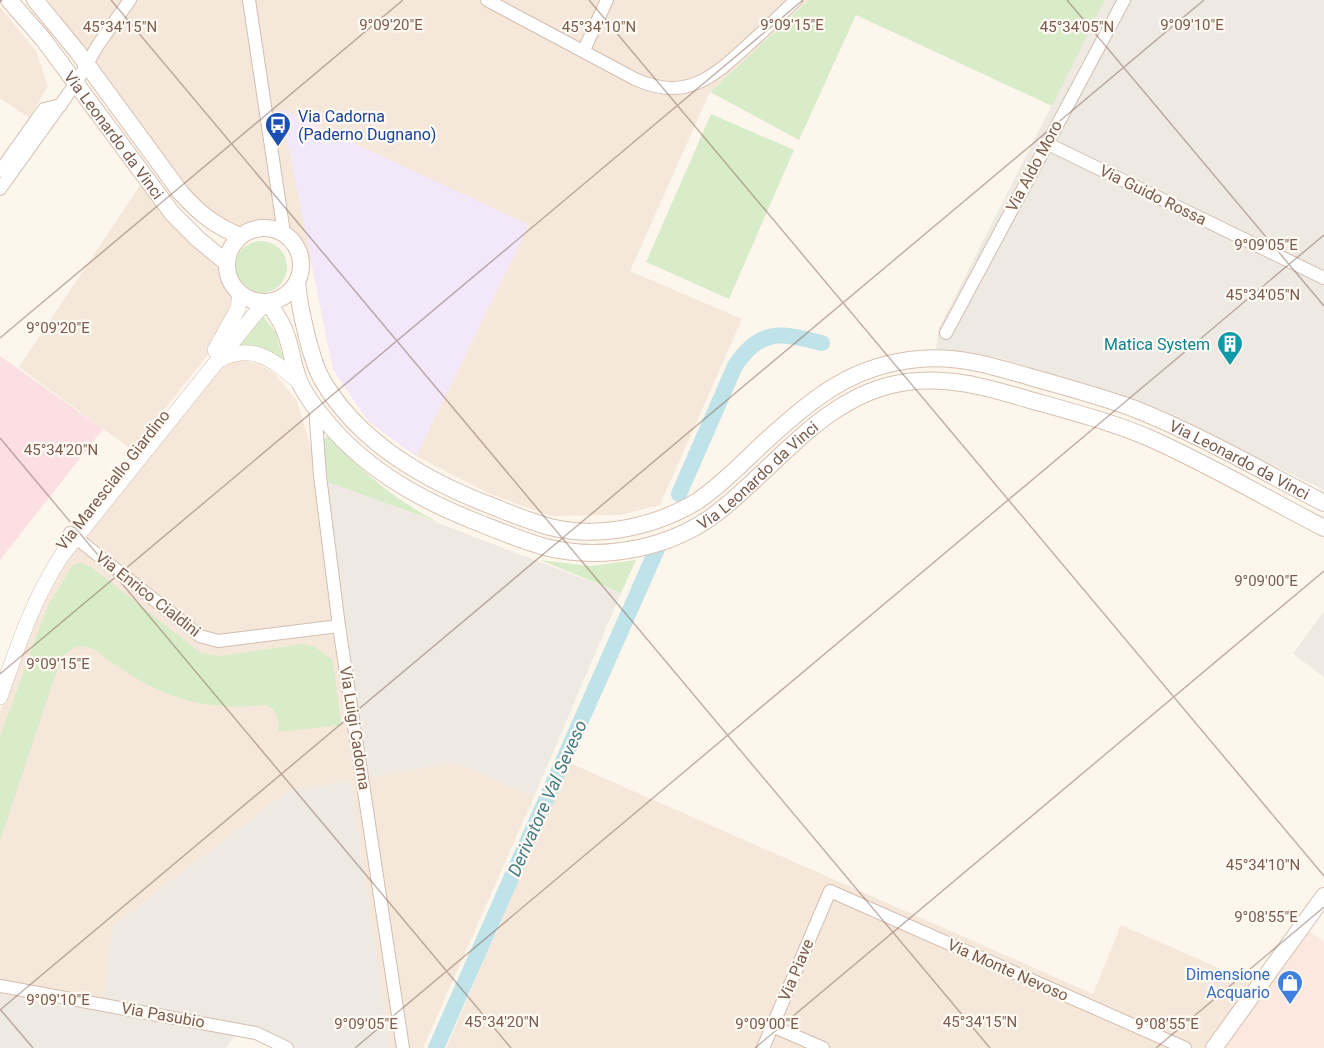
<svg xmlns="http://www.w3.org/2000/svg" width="1324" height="1048" font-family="Roboto,sans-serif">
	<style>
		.residential { fill: #f5e8da }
		.commercial { fill: #fde8e0 }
		.industrial { fill: #efe9e4 }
		.education { fill: #f3e8fa }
		.medical { fill: #fbdfe3 }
		.green { fill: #d8ecc9 }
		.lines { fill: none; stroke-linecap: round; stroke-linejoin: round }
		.canal { stroke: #bfe3e8; stroke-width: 16 }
		.minor-casing { stroke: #d1beb0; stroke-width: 14 }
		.tertiary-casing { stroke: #d1beb0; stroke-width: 16 }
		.secondary-casing { stroke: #d6c0b0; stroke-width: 18 }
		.minor { stroke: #fff; stroke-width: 12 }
		.tertiary { stroke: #fff; stroke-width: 15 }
		.secondary { stroke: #fff; stroke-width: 16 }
		.ticks { fill: none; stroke: #7a5c4d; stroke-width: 1.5; stroke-opacity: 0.45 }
		.labels { text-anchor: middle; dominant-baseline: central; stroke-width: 4.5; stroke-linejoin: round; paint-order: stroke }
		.transit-label { font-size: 16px; fill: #164399; stroke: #fffaf3; text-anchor: start }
		.street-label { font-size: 16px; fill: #7a5c4d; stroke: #fffaf3 }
		.culture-label { font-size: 16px; fill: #0d838f; stroke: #fffaf3; text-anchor: end }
		.shop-label { font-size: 16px; fill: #366cbe; stroke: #fffaf3; text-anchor: end }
		.water-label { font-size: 18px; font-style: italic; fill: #437c86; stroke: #fffaf3 }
		.ticks-label { font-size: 15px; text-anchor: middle; fill: #7a5c4d; stroke: #fffaf3; stroke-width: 4.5; stroke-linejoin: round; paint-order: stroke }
	</style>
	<rect width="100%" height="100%" fill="#fdf6ec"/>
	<g class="residential">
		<polygon points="48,0 809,0 710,92 630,271 742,319 660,505 620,515 550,516 488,493 416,456 368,421 333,369 312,266 299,243 277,224 270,222 257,222 236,228 219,220 178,181"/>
		<polygon points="0,7 36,51 48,86 29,118 0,98"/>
		<polygon points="143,181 224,264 229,286 237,294 219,341 132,450 19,367"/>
		<polygon points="231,361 246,361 259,364 274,373 297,401 320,478 370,777 456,762 534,797 423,1048 390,1048 351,781 102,1013 0,994 0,712 34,614 67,556 218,369"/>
		<polygon points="570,763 1093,994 1121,925 1255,984 1209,1048 446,1048"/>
	</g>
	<polygon class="commercial" points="1306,929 1324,942 1324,1048 1220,1048"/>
	<g class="industrial">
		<polygon points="1105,0 1324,0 1324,490 1164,412 1120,395 999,358 964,352 936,350 939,328"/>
		<polygon points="320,478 621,593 534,797 456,762 370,777"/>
		<polygon points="1324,611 1324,677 1293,654"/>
		<polygon points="351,781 390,1048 274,1048 254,1038 236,1034 226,1048 0,1048 0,994 102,1012 113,926 288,791"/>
	</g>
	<polygon class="education" points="281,109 529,225 416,456 368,421 333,369"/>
	<polygon class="medical" points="0,356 103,429 0,560"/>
	<g class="green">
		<polygon points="809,0 1105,0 1052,106 856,15 799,140 710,92"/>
		<polygon points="711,114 794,150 729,299 646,262"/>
		<circle cx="261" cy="267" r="26"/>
		<polygon points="261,313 276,333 284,362 233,349"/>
		<path d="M328,436C362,472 396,501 440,523L328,482L323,440Z"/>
		<polygon points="540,560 590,566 636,560 621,593"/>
		<path d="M80,563L91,567L201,653L220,656L302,644L315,647L333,660L341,725L279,732C278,720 278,709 265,705C191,712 152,693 94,649C79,643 69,648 60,661L0,841V737L48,605L73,565Z"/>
	</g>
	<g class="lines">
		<g class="canal">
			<path d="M679,494L735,366C761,327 781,333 822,343"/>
			<polyline points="436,1048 657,549"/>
		</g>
		<defs>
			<g id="minor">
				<polyline points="249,0 284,233"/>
				<path d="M487,0L635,79C685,102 713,78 749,44C765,30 780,15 796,0"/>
				<polyline points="584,50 607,0"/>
				<polyline points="1046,143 1324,278"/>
				<polyline points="0,171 44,109 61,105"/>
				<polyline points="0,189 76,83 98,45 130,0"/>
				<polyline points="946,333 1124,0"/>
				<polyline points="315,407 320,476 339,626 403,1048"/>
				<polyline points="70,533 200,636 218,641 339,626"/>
				<polyline points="0,986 256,1033 287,1048"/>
				<polyline points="772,1026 823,1048"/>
				<polyline points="763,1048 830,891 1185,1048"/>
			</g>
			<g id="tertiary">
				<polyline points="215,350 238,309 240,293"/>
				<path d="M219,360C253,342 273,360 299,382"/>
				<path d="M0,697C18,646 32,601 62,555L255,314L267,302"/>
			</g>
			<g id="secondary">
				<path id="s1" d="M9,0L43,39L172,213L199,240L227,263"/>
				<path d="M35,0L77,51L181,193C200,214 214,225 240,236"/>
				<circle cx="264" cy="265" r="37"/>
				<path id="s2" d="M297,282C299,306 311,363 324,383C345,418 379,448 413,468C440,485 468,497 497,508C514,515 532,522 550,527C599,539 656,527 699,500C724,483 746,459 769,438C816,396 853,365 919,359C959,355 996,367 1034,378C1068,388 1103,397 1135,409C1200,435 1262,471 1324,503"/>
				<path id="s3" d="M267,302C275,312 282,323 286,334C292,350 293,368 300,383C305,394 313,405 321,415C361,466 414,497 474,521C497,530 520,540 545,547C605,562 675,548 723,508C780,462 829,392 907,382C950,376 989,388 1030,400C1073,412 1116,423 1156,441C1213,467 1268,499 1324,528"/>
				<polyline points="1214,1048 1324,896"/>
			</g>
		</defs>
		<use href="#minor" class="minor-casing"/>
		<use href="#tertiary" class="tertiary-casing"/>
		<use href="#secondary" class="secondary-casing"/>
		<use href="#minor" class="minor"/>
		<use href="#tertiary" class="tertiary"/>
		<use href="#secondary" class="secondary"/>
	</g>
	<path class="ticks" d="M111,0L990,1048M589,0L1324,876M1067,0L1324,306M0,2L2,0M0,338L403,0M0,438L511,1048M0,674L803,0M0,1009L33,1048M0,1010L1204,0M355,1048L1324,235M755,1048L1324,571M1156,1048L1324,907"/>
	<defs>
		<symbol id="bus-pin" viewBox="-11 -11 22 30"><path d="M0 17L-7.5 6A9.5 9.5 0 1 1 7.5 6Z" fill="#1a4fb4" stroke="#fffaf3"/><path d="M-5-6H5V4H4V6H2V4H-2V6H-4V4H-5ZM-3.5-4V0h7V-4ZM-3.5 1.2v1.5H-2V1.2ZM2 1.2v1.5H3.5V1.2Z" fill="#fff"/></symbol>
		<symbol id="building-pin" viewBox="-11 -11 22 30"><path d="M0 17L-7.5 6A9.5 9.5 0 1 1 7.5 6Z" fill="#0f9aa8" stroke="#fffaf3"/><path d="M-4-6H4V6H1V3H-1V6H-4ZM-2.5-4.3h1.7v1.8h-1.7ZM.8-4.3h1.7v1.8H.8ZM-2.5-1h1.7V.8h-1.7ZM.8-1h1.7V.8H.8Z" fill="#fff"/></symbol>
		<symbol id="shop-pin" viewBox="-11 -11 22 30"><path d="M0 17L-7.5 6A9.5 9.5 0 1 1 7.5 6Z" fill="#3f7fe0" stroke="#fffaf3"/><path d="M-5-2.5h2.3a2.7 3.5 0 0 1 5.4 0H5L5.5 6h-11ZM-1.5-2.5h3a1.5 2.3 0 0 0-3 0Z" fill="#fff"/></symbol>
	</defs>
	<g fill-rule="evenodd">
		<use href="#bus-pin" x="263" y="110" width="30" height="40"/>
		<use href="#building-pin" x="1215" y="329" width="30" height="40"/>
		<use href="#shop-pin" x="1275" y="968" width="30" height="40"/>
	</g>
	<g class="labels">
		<g class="transit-label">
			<text x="298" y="116">Via Cadorna<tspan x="298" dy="18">(Paderno Dugnano)</tspan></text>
		</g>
		<g class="street-label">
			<text stroke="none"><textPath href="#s1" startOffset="171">Via Leonardo da Vinci</textPath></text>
			<text transform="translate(1034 166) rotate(-62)">Via Aldo Moro</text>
			<text transform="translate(1153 195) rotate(26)">Via Guido Rossa</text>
			<text stroke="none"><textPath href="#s2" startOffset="1140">Via Leonardo da Vinci</textPath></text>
			<text stroke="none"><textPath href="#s3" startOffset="627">Via Leonardo da Vinci</textPath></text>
			<text transform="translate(113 480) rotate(-52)">Via Maresciallo Giardino</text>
			<text transform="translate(148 594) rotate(38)">Via Enrico Cialdini</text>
			<text transform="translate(355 728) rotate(81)">Via Luigi Cadorna</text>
			<text transform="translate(796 970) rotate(-67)">Via Piave</text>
			<text transform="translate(1008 970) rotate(24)">Via Monte Nevoso</text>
			<text transform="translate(163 1015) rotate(10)">Via Pasubio</text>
		</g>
		<g class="culture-label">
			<text x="1210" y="344">Matica System</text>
		</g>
		<g class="shop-label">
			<text x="1270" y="974">Dimensione<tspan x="1270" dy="18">Acquario</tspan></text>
		</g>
		<g class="water-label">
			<text transform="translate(547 798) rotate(-66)">Derivatore Val Seveso</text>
		</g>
	</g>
	<g class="ticks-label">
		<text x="391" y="30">9°09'20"E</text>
		<text x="792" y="30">9°09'15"E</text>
		<text x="1192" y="30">9°09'10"E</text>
		<text x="120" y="32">45°34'15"N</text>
		<text x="599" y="32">45°34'10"N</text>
		<text x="1077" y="32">45°34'05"N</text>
		<text x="1266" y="250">9°09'05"E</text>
		<text x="1263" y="300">45°34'05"N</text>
		<text x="58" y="333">9°09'20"E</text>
		<text x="61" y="455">45°34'20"N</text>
		<text x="1266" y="586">9°09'00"E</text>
		<text x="58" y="669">9°09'15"E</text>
		<text x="1263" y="870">45°34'10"N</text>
		<text x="1266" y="922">9°08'55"E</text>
		<text x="58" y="1005">9°09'10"E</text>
		<text x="502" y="1027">45°34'20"N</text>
		<text x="980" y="1027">45°34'15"N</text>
		<text x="366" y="1029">9°09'05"E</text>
		<text x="767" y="1029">9°09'00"E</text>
		<text x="1167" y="1029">9°08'55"E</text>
	</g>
</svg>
